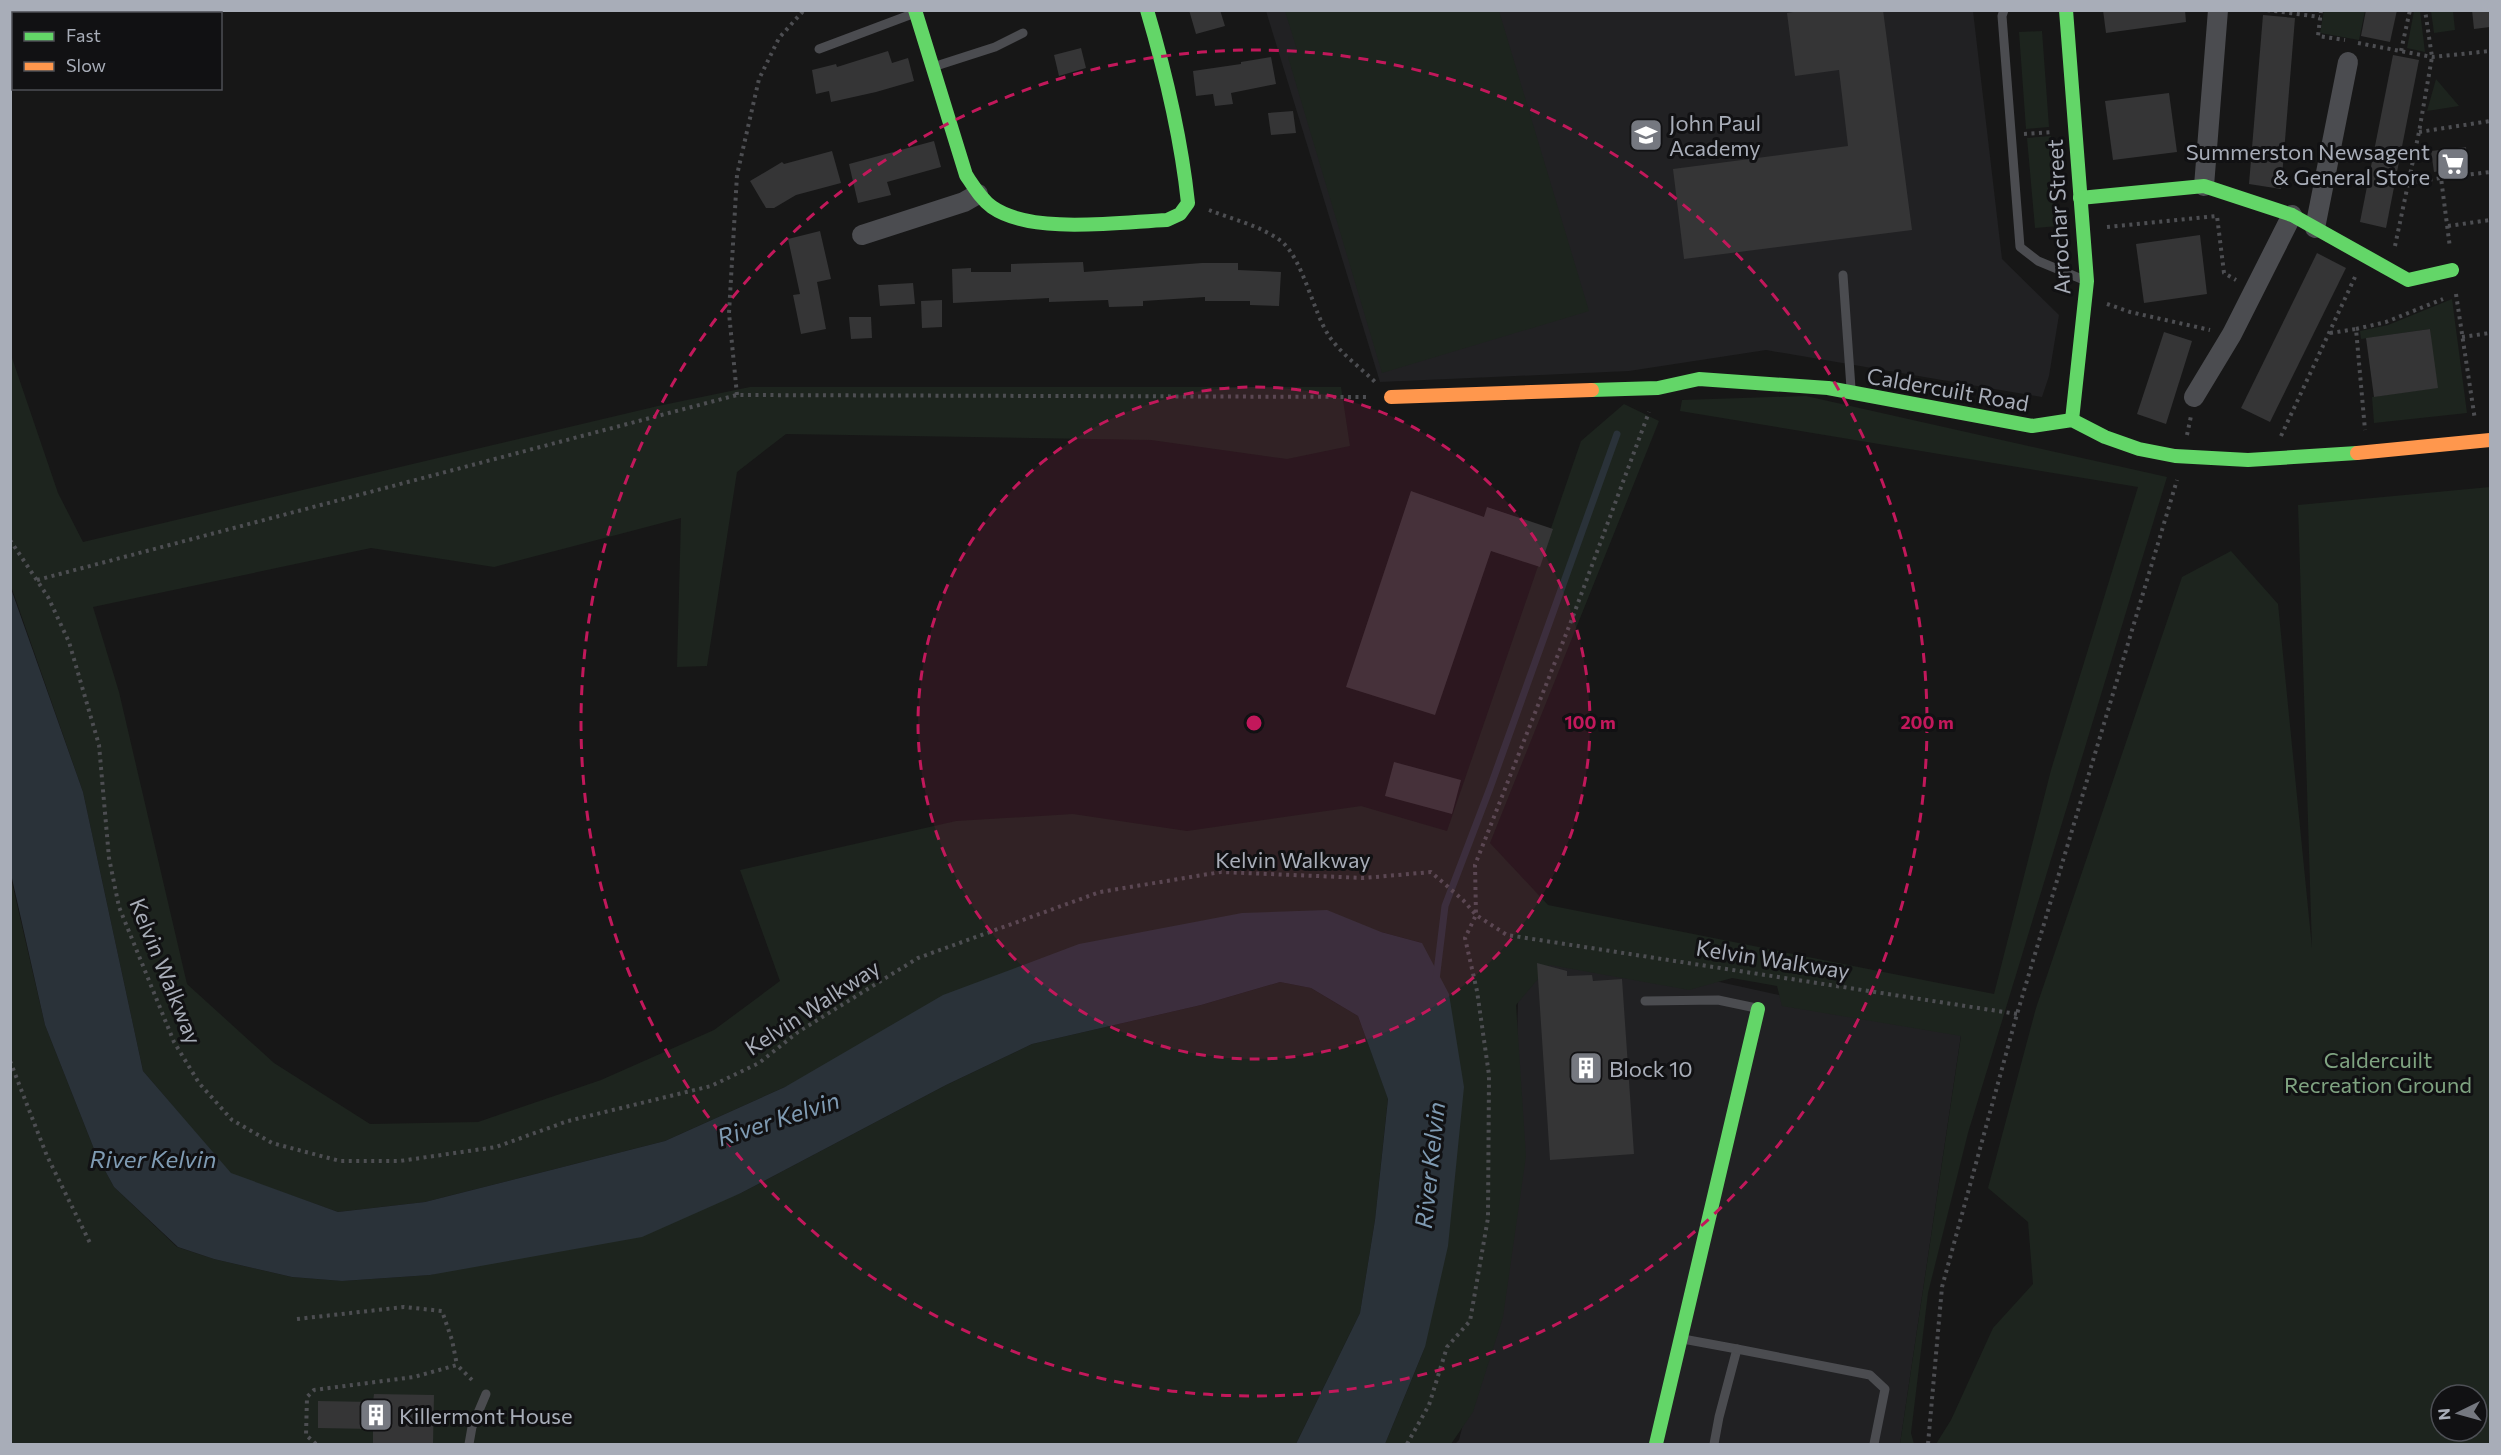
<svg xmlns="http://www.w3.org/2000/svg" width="2501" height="1455" font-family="Commissioner,sans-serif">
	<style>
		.built { fill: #212123 }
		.green { fill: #1d241e; fill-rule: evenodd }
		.water { fill: #2a3239 }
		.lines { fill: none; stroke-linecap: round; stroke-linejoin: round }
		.stream { stroke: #2a3239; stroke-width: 7 }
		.building { fill: #353536 }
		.path { stroke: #4d4e52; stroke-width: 4; stroke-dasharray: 3 4.5; stroke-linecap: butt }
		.lane { stroke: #4b4c50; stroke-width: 9 }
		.street { stroke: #4b4c50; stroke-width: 20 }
		.fast { stroke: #63d668; stroke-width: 14 }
		.slow { stroke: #ff974d; stroke-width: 14 }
		.ring { fill: none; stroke: #c2185b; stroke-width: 3; stroke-dasharray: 10 8 }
		.labels { text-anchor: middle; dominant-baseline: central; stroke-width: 6; stroke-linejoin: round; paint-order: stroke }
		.poi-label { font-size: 22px; fill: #a8adb8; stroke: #111113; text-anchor: start }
		.street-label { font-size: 22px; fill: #a8adb8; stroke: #111113 }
		.park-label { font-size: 22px; fill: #7fa381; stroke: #111113 }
		.water-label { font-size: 24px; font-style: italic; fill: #7f9bb3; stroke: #111113 }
		.centre { fill: #c2185b; stroke: #111113; stroke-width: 3 }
		.ring-label { font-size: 18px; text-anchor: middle; font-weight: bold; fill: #c2185b; stroke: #111113; stroke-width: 6; stroke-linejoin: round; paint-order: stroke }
	</style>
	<rect width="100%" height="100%" fill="#171717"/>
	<g class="built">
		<polygon points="1266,11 1973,11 2002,259 2059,315 2049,376 2042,397 1766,350 1629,371 1380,382"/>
		<polygon points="1520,938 1961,1035 1900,1444 1455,1444 1459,1440 1511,1236"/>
	</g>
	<g class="green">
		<polygon points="2324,10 2365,11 2359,40 2320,33"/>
		<polygon points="1285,11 1499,11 1589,311 1382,373 1288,57 1298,53"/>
		<polygon points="2414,11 2420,11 2425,52 2407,48"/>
		<polygon points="2431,11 2453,11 2455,30 2434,33"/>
		<polygon points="2042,31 2049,127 2026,129 2019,32"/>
		<polygon points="2436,79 2459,106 2427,111"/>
		<polygon points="2051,136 2058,226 2035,228 2027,138"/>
		<polygon points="2452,299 2467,413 2374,423 2372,397 2435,388 2430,329 2361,339 2360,331 2388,325"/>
		<polygon points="10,352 58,493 83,542 658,406 750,387 1341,387 1350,446 1287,459 1151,440 786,434 737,472 707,666 677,667 681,518 494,567 371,548 93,607 119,692 187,984 274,1063 370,1124 478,1122 601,1080 714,1030 780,981 740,870 956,821 1073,814 1187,831 1361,806 1447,831 1581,441 1624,404 1659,421 1490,843 1548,905 1994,994 2051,770 2138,487 1680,411 1682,400 1806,396 2167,477 1968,1133 1928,1293 1911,1433 1914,1444 1900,1444 1961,1036 1782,1006 1777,986 1732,978 1689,990 1550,965 1516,1005 1526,1156 1503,1317 1473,1412 1451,1444 1385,1444 1425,1347 1422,943 1381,932 785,1087 665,1141 425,1202 338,1212 231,1174 143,1071 83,792 11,586"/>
		<path d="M2490,487V1444H1936L1951,1420L1993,1328L2033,1284L2028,1222L1988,1188L2036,1008L2182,577L2231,551L2278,604L2312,948L2298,505ZM2441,1395H2477V1431H2441Z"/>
		<polygon points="10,874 45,1025 96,1154 114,1187 177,1247 214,1259 292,1277 342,1281 430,1275 741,1193 946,1085 1032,1044 1201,1005 1280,982 1311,988 1358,1016 1388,1098 1375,1220 1360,1313 1296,1444 11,1444"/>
	</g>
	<polygon class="water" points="10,586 83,792 143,1071 231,1173 338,1212 425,1202 665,1141 785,1087 943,995 1079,944 1242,913 1327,910 1381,932 1422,943 1449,994 1464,1087 1448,1246 1425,1347 1385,1444 1296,1444 1360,1313 1375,1220 1388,1099 1358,1016 1311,988 1280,982 1201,1005 1032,1044 946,1085 741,1193 642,1237 430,1275 342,1281 292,1277 214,1259 178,1247 114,1187 96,1154 45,1025 11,874"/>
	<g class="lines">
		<polyline class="stream" points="1436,980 1445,906 1490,788 1617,434"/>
	</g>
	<g class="building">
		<polygon points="1189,10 1220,10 1225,26 1196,34"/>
		<polygon points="1806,10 1883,10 1912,230 1684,259 1673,169 1848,146 1839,70 1795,76 1787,13"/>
		<polygon points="2103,10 2185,10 2186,22 2106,33"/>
		<polygon points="2366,10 2397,10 2390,42 2361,36"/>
		<polygon points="2472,10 2490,10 2490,27 2474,29"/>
		<polygon points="2263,15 2295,18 2281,189 2249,184"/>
		<polygon points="1081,48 1086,68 1059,76 1054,55"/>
		<polygon points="888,51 892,63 908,58 914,81 876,92 831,102 829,91 816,94 812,70 836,64 837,67"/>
		<polygon points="2393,55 2419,60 2386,228 2360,222"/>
		<polygon points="1271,57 1276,84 1231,93 1233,104 1215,106 1213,94 1196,96 1193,71 1241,64 1241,62"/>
		<polygon points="2169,93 2177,152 2113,160 2105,101"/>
		<polygon points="1293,111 1296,133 1271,135 1268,113"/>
		<polygon points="934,141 941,167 887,182 891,195 858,203 849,164"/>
		<polygon points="2466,147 2468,167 2434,172 2431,151"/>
		<polygon points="832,151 841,183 796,195 774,208 766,208 750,181 782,162 784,164"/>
		<polygon points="820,231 831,279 817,282 826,329 801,334 793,295 800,294 788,239"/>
		<polygon points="2200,235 2207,294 2144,303 2136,244"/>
		<polygon points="2317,253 2346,268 2270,422 2241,408"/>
		<polygon points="1083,262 1084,272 1202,263 1238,263 1238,270 1281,272 1279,306 1250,305 1250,301 1205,301 1205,297 1143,301 1143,306 1109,307 1108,300 1049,302 1049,298 953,303 952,269 971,268 971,272 1011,272 1011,264"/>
		<polygon points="913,283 915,304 880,306 878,285"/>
		<polygon points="942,300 942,327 922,328 921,301"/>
		<polygon points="849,317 871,317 872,338 851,339"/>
		<polygon points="2430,329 2438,388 2374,397 2366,338"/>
		<polygon points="2164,332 2192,341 2166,424 2137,414"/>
		<polygon points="1411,491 1484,517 1487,507 1553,529 1540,567 1491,551 1435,715 1346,687"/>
		<polygon points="1394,762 1461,780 1452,814 1385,796"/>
		<polygon points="1537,963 1567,971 1567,976 1592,975 1593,981 1622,979 1634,1154 1550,1160"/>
		<polygon points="374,1394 434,1395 433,1444 373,1444 373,1429 318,1428 318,1401 373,1402"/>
	</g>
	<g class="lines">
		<g class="path">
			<polyline points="2267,10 2320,17"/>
			<polyline points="2321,10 2318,36 2345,40"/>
			<polyline points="2358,43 2432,57 2490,51"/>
			<polyline points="2401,51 2410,10"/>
			<polyline points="2419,132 2490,121"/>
			<polyline points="2024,134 2053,132"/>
			<polyline points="2441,178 2490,172"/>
			<polyline points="2407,183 2441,178 2450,248"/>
			<path d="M1209,210C1232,219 1261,226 1281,241C1303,259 1313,312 1329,336C1341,354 1360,367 1375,382"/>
			<polyline points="2448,226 2490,220"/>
			<polyline points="2107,227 2217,216 2224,273 2236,280"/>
			<polyline points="2395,246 2419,132 2432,57 2425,10"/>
			<polyline points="2456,294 2475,420"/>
			<polyline points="2107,304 2130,312 2210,330"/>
			<polyline points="2356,329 2386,322 2443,299"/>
			<polyline points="2330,333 2356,329 2365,430"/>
			<polyline points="2462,337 2490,333"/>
			<polyline points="737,395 729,313 737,175 759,79 779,38 804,10"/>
			<polyline points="2187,435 2191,416"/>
			<polyline points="2281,436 2355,277"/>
			<polyline points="10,540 48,597 69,642 99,745 109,858 119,907 174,1042 199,1083 232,1120 272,1143 340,1161 400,1161 496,1147 568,1121 711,1086 759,1063 798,1032 918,958 1100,892 1221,872 1364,878 1431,872 1463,900 1476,915 1507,935 2017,1014"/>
			<polyline points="37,580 737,395 1368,397"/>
			<polyline points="10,1061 47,1156 90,1243"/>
			<polyline points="297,1319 404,1307 442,1311 452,1340 457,1365"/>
			<polyline points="316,1444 306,1435 307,1397 314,1390 414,1377 457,1365 475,1383"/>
			<polyline points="1407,1444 1429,1405 1447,1347 1470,1321 1488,1218 1489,1075 1477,991 1465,938 1476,915 1475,865 1572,619 1649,412"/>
			<polyline points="1928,1444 1942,1287 2017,1014 2177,480"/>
		</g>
		<g class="lane">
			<polyline points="2004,10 2002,16 2020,247 2038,261 2084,280"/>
			<polyline points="819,49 915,13"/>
			<polyline points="936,66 995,47 1023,33"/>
			<polyline points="1843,275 1851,388"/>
			<polyline points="1645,1001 1718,1000 1756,1008"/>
			<polyline points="1683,1339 1737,1349 1719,1417 1714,1444"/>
			<polyline points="1737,1349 1870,1375 1885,1389 1874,1444"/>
			<polyline points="469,1444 472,1427 486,1394"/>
		</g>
		<g class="street">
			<polyline points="2204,186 2218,10"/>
			<polyline points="2315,228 2348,62"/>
			<polyline points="862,235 964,202 978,194"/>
			<polyline points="2194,397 2232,334 2292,215"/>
		</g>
		<g class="fast">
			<path d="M915,10L966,175C974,187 981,199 992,207C1032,235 1120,222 1167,220L1180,214L1188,203C1181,137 1166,74 1147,10"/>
			<polyline points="2066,10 2087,281 2072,420"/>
			<polyline points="2080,198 2204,186 2292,215 2408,280 2452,270"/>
			<polyline points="1592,390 1658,388 1699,379 1828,388 2032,426 2072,420 2105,437 2139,449 2175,456 2248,460 2357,453"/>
			<polyline points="1656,1444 1758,1009"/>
		</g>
		<g class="slow">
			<polyline points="1391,397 1592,390"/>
			<polyline points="2357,453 2490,440"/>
		</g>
	</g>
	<circle cx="1254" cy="723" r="336" fill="#c2185b" fill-opacity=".12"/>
	<g class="ring">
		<circle cx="1254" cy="723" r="336"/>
		<circle cx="1254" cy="723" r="673"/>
	</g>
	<defs>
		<symbol id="school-square" viewBox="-11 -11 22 22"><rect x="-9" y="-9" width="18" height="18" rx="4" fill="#757880" stroke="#111113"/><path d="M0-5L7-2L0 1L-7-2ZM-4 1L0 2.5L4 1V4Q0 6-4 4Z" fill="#fff"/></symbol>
		<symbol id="supermarket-square" viewBox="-11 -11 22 22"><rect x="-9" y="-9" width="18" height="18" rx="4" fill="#757880" stroke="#111113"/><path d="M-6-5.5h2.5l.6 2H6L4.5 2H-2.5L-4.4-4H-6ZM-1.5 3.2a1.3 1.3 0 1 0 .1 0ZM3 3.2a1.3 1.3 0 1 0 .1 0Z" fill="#fff"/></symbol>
		<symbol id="building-square" viewBox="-11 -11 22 22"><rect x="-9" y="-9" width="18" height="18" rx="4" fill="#757880" stroke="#111113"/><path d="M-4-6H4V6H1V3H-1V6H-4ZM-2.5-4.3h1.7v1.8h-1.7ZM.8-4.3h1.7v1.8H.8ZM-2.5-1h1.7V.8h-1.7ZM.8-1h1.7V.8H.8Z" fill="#fff"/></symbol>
	</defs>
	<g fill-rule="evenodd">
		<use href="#school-square" x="1627" y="116" width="38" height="38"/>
		<use href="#supermarket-square" x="2434" y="145" width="38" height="38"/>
		<use href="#building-square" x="1567" y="1049" width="38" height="38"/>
		<use href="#building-square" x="357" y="1396" width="38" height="38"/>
	</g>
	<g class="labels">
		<g class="poi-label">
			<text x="1669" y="122">John Paul<tspan x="1669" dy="25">Academy</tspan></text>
			<text x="2430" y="151" text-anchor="end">Summerston Newsagent<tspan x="2430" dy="25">&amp; General Store</tspan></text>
			<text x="1609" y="1068">Block 10</text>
			<text x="399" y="1415">Killermont House</text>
		</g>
		<g class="street-label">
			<text transform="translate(2058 217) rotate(-93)">Arrochar Street</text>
			<text transform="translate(1948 389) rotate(10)">Caldercuilt Road</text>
			<text x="1293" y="859">Kelvin Walkway</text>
			<text transform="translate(1773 959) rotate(9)">Kelvin Walkway</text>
			<text transform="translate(166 971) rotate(68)">Kelvin Walkway</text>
			<text transform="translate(812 1007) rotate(-33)">Kelvin Walkway</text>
		</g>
		<g class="park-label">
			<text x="2378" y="1059">Caldercuilt<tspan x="2378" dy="25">Recreation Ground</tspan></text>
		</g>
		<g class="water-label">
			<text transform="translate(778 1118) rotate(-18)">River Kelvin</text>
			<text x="153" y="1158">River Kelvin</text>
			<text transform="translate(1429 1165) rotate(-84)">River Kelvin</text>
		</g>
	</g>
	<circle cx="1254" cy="723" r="9" class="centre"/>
	<g class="ring-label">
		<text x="1590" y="729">100 m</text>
		<text x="1927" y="729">200 m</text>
	</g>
	<rect width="2501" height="1455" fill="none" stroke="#a8adb8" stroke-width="24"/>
	<rect x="12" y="12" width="210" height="78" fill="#111113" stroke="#4d4f55" stroke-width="1.5"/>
	<rect x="24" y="32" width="30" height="9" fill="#63d668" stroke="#4d4f55" stroke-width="1.5"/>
	<text x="66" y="42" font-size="18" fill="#a8adb8">Fast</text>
	<rect x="24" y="62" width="30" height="9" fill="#ff974d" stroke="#4d4f55" stroke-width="1.5"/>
	<text x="66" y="72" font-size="18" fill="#a8adb8">Slow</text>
	<g transform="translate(2459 1413) rotate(265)"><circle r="28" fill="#111113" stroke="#4d4f55" stroke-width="1.5"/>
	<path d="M0-4.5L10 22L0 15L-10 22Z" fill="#757880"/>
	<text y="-9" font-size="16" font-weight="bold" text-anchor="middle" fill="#a8adb8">N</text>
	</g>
</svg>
